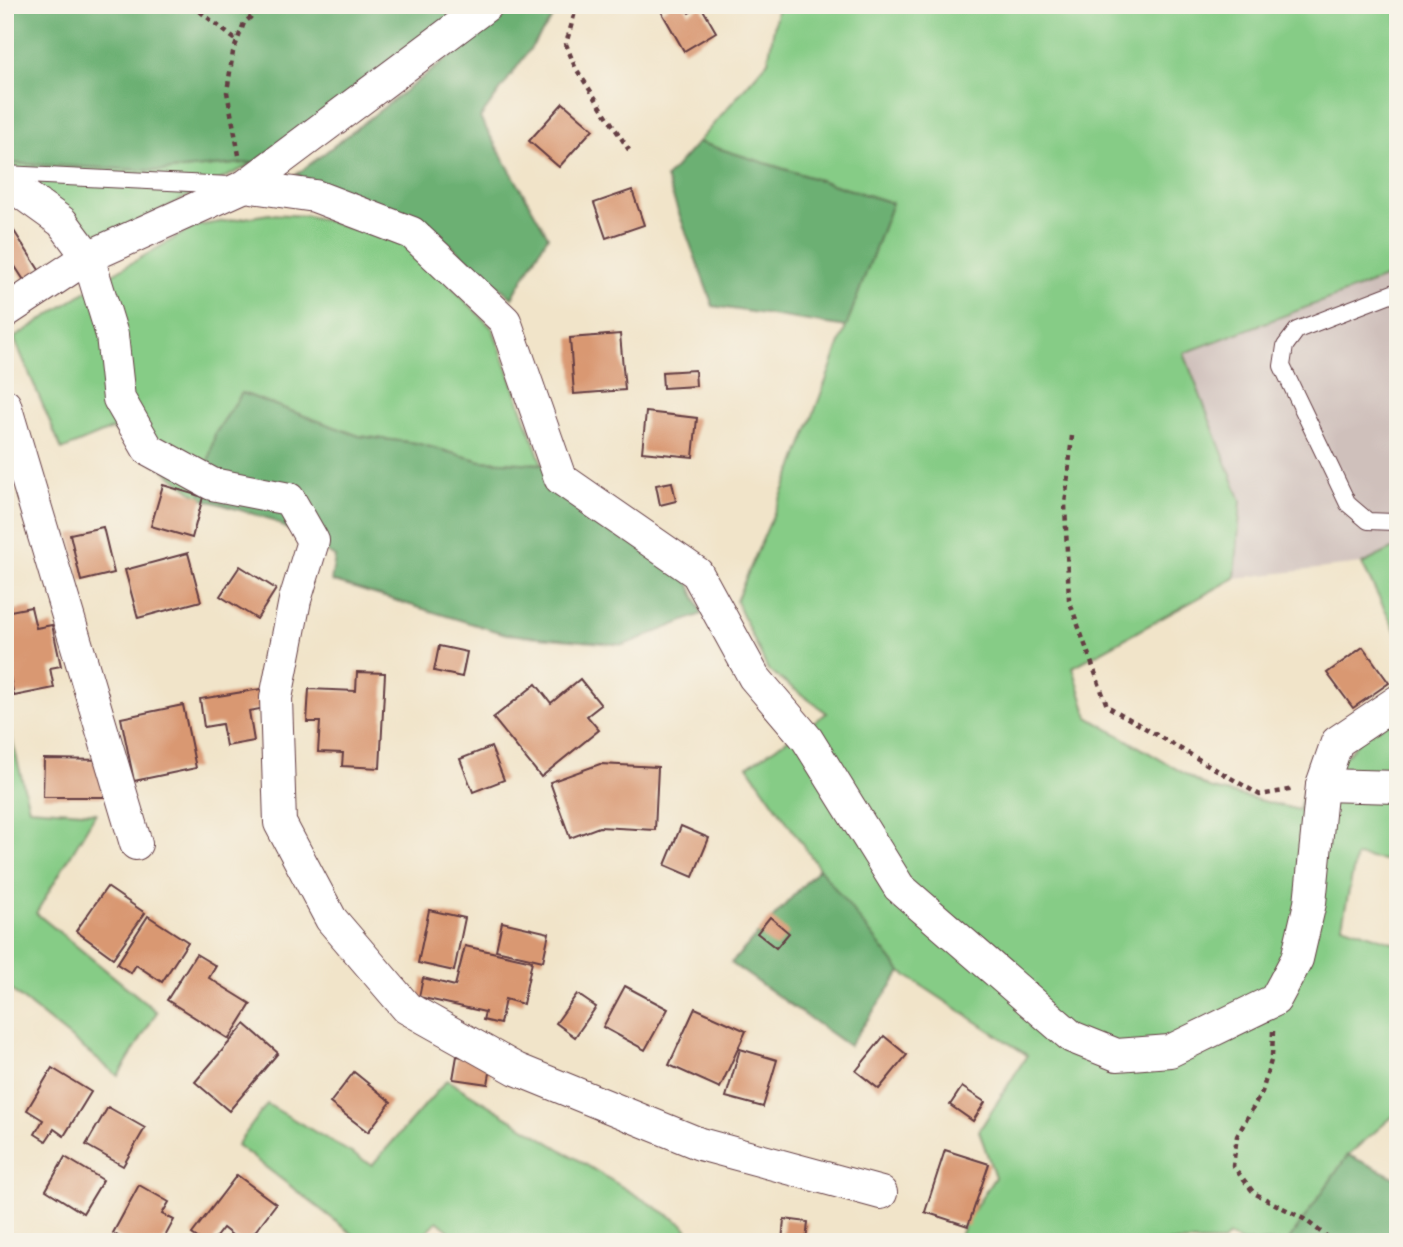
<svg xmlns="http://www.w3.org/2000/svg" width="1403" height="1247" font-family="Caveat,sans-serif">
	<style>
		.industrial { fill: #cfc0bb }
		.green { fill: #86cc86; stroke: #687658; stroke-width: 2 }
		.forest { fill: #6cb073; stroke: #5b684f; stroke-width: 2 }
		.building { fill: #d99872 }
		.lines { fill: none; stroke-linecap: round; stroke-linejoin: round }
		.service-casing { stroke: #633d43; stroke-width: 18 }
		.minor-casing { stroke: #633d43; stroke-width: 34 }
		.path { stroke: #633d43; stroke-width: 4.5; stroke-dasharray: 5 5; stroke-linecap: butt }
		.service { stroke: #fff; stroke-width: 16 }
		.minor { stroke: #fff; stroke-width: 32 }
	</style>
	<rect width="100%" height="100%" fill="#f7f3e8"/>
	<filter id="ink" filterUnits="userSpaceOnUse"><feTurbulence type="fractalNoise" baseFrequency=".0143" numOctaves="2"/><feDisplacementMap in="SourceGraphic" scale="14" xChannelSelector="R" yChannelSelector="G"/><feConvolveMatrix kernelMatrix="1 2 1 2 8 2 1 2 1" color-interpolation-filters="sRGB"/></filter>
	<filter id="wash" filterUnits="userSpaceOnUse"><feTurbulence type="fractalNoise" baseFrequency=".00686" numOctaves="4" result="noise"/><feDisplacementMap in="SourceGraphic" scale="28" xChannelSelector="R" yChannelSelector="G"/><feGaussianBlur stdDeviation="1.57" result="paint"/><feColorMatrix in="noise" values="0 0 0 0 0 0 0 0 0 0 0 0 0 0 0 0 0 1.4 0 .05"/><feComposite in="paint" operator="in"/></filter>
	<g filter="url(#wash)">
		<rect width="100%" height="100%" fill="#f1e4c9"/>
		<polygon class="industrial" points="1398,273 1398,546 1362,564 1235,578 1241,501 1184,353"/>
		<g class="green">
			<polygon points="778,5 1398,5 1398,273 1184,353 1241,501 1235,578 1073,667 1088,717 1209,788 1299,810 1311,754 1347,755 1360,739 1398,716 1398,862 1356,856 1342,925 1398,944 1398,1112 1348,1155 1288,1242 1242,1242 1228,1236 1223,1242 958,1242 964,1225 995,1177 979,1131 1027,1055 901,972 819,868 748,766 827,713 768,670 736,601 795,464 892,203 698,142 768,61"/>
			<polygon points="256,162 97,242 5,170 5,163 161,171"/>
			<polygon points="269,214 309,216 411,245 493,329 542,464 481,461 416,443 359,436 242,393 215,434 200,498 112,429 62,450 14,338 116,272 196,226"/>
			<polygon points="1398,546 1398,636 1362,564"/>
			<polygon points="5,710 29,808 96,813 36,913 157,1012 118,1076 5,985"/>
			<polygon points="447,1080 683,1224 697,1242 463,1242 437,1221 417,1242 363,1242 237,1145 267,1104 372,1165"/>
		</g>
		<g class="forest">
			<polygon points="5,5 469,5 256,162 161,171 5,163"/>
			<polygon points="517,5 562,5 480,118 548,236 512,298 419,218 296,175"/>
			<polygon points="698,142 892,203 846,327 713,306 666,178"/>
			<polygon points="242,393 359,436 416,443 481,461 542,464 689,582 702,614 624,645 506,634 331,581 335,557 270,519 200,498 215,434"/>
			<polygon points="819,868 901,972 849,1046 731,963"/>
			<polygon points="1348,1155 1398,1179 1398,1242 1288,1242"/>
		</g>
		<g id="blocks">
			<g class="building">
				<polygon points="671,5 684,5 689,13 701,6 716,32 684,51 661,11"/>
				<polygon points="563,103 593,129 559,167 529,141"/>
				<polygon points="632,190 644,225 606,238 594,203"/>
				<polygon points="14,231 48,284 33,294 5,251 5,237"/>
				<polygon points="620,334 625,390 574,394 570,338"/>
				<polygon points="695,370 696,386 663,388 662,372"/>
				<polygon points="646,412 697,418 693,457 642,452"/>
				<polygon points="672,482 676,501 660,505 656,485"/>
				<polygon points="163,485 203,497 192,538 151,526"/>
				<polygon points="103,527 114,573 81,581 70,534"/>
				<polygon points="188,553 201,601 138,618 125,570"/>
				<polygon points="240,566 276,589 257,619 220,596"/>
				<polygon points="31,607 36,628 52,625 61,666 50,668 54,688 14,696 5,653 5,612"/>
				<polygon points="439,646 467,652 462,677 434,671"/>
				<polygon points="1363,647 1389,683 1353,708 1327,673"/>
				<polygon points="357,672 385,673 380,768 342,766 343,753 318,752 320,722 307,722 309,689 356,691"/>
				<polygon points="580,679 601,705 587,716 599,730 541,777 493,718 536,684 551,703"/>
				<polygon points="261,689 265,708 249,711 254,741 226,746 222,724 204,727 200,699"/>
				<polygon points="183,705 196,768 134,781 121,718"/>
				<polygon points="491,747 504,780 473,792 460,759"/>
				<polygon points="44,759 108,760 108,797 43,797"/>
				<polygon points="600,764 658,767 655,830 599,827 570,838 550,782"/>
				<polygon points="681,826 709,838 693,877 665,865"/>
				<polygon points="107,887 145,913 113,958 76,931"/>
				<polygon points="429,910 465,918 454,971 418,963"/>
				<polygon points="148,916 188,942 162,982 136,965 131,973 117,964"/>
				<polygon points="770,917 789,933 776,948 757,933"/>
				<polygon points="502,922 549,933 543,961 496,950"/>
				<polygon points="465,946 532,961 523,1004 505,999 500,1024 483,1020 485,1012 419,997 423,978 455,986"/>
				<polygon points="196,954 216,966 209,978 251,1004 229,1039 167,1000"/>
				<polygon points="625,986 668,1009 645,1050 603,1027"/>
				<polygon points="577,994 596,1007 575,1037 556,1023"/>
				<polygon points="695,1008 746,1031 720,1088 669,1065"/>
				<polygon points="245,1024 278,1053 229,1111 195,1082"/>
				<polygon points="884,1036 907,1055 879,1089 856,1071"/>
				<polygon points="740,1049 777,1060 763,1107 726,1097"/>
				<polygon points="457,1056 492,1062 488,1084 453,1079"/>
				<polygon points="52,1068 91,1092 64,1136 54,1129 46,1141 35,1134 43,1120 27,1110"/>
				<polygon points="354,1072 391,1102 368,1132 330,1103"/>
				<polygon points="962,1087 985,1102 973,1121 950,1105"/>
				<polygon points="108,1107 145,1128 123,1166 86,1145"/>
				<polygon points="945,1150 989,1164 968,1226 925,1212"/>
				<polygon points="65,1157 103,1180 83,1213 46,1190"/>
				<polygon points="237,1175 276,1204 247,1242 241,1242 223,1228 212,1242 203,1242 192,1234"/>
				<polygon points="139,1185 169,1202 162,1214 174,1220 162,1242 128,1242 113,1233"/>
				<polygon points="784,1219 808,1222 806,1242 782,1242"/>
			</g>
		</g>
	</g>
	<g filter="url(#ink)">
		<use href="#blocks" fill-opacity="0" stroke="#633d43" stroke-width="2"/>
		<g class="lines">
			<defs>
				<g id="service">
					<polyline points="5,174 230,185"/>
					<polyline points="1398,291 1297,330 1285,346 1282,366 1348,504 1368,521 1394,522 1398,520"/>
				</g>
				<g id="minor">
					<polyline points="5,181 62,222 88,257 112,335 119,399 148,449 212,484 289,499 313,541 295,600 276,698 280,823 331,919 407,1008 516,1069 700,1144 881,1193"/>
					<polyline points="245,186 315,196 412,233 505,321 560,478 697,573 754,677 807,739 899,887 1072,1037 1117,1055 1170,1051 1275,1000 1297,959 1310,903 1322,785 1337,742 1398,701"/>
					<polyline points="5,312 88,257 245,186 487,5"/>
					<polyline points="5,405 136,844"/>
					<polyline points="1322,785 1398,787"/>
				</g>
			</defs>
			<use href="#service" class="service-casing"/>
			<use href="#minor" class="minor-casing"/>
			<g class="path">
				<polyline points="192,5 237,41"/>
				<polyline points="577,5 566,44 575,67 629,150"/>
				<polyline points="239,155 227,92 233,52 244,23 265,5"/>
				<polyline points="1072,436 1065,504 1069,600 1107,706 1260,795 1295,789"/>
				<polyline points="1273,1031 1272,1057 1262,1092 1237,1136 1233,1166 1254,1193 1304,1219 1334,1242"/>
			</g>
			<use href="#service" class="service"/>
			<use href="#minor" class="minor"/>
		</g>
	</g>
	<rect width="1403" height="1247" fill="none" stroke="#f7f3e8" stroke-width="28"/>
</svg>
